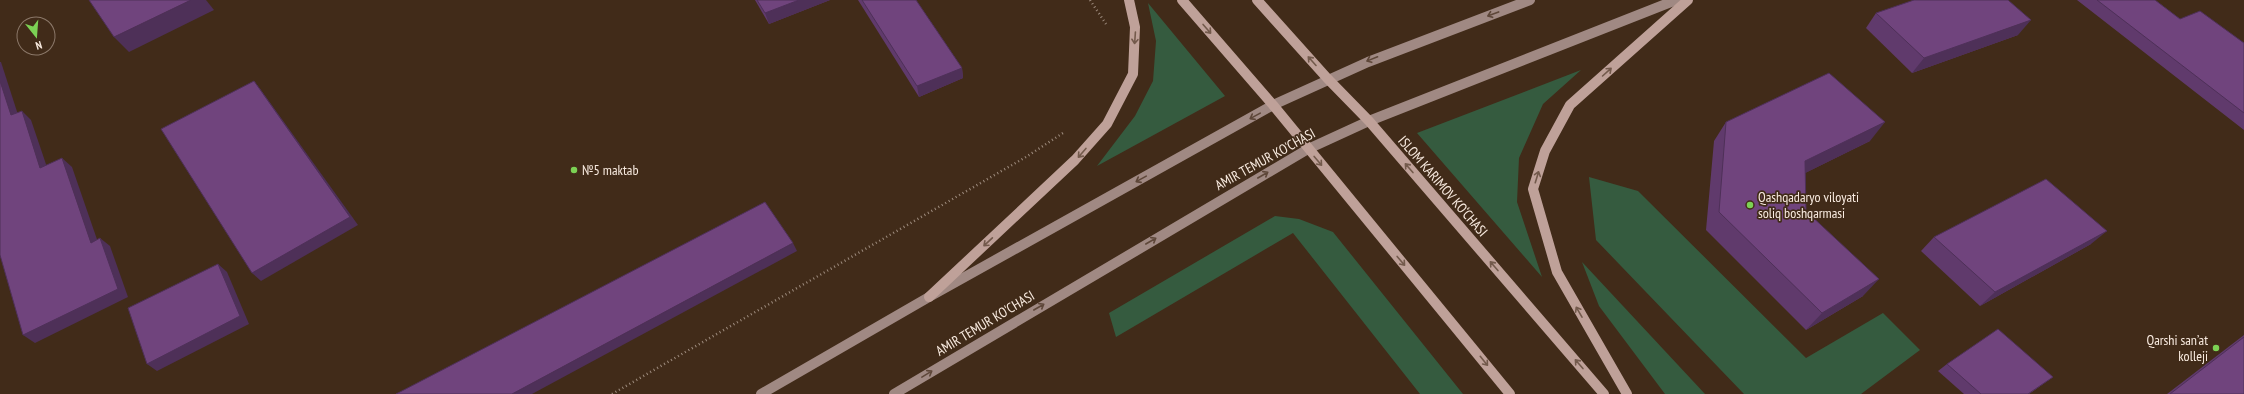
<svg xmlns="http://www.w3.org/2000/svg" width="2244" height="394" font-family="'PT Sans Narrow',sans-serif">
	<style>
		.green { fill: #355b3f }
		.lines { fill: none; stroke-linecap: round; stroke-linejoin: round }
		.path { stroke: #9e8c7e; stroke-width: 2.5; stroke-dasharray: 1 3; stroke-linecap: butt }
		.secondary { stroke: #a08983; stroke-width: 10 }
		.primary { stroke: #bfa199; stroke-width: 10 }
		.wall { fill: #603a6c }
		.shaded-wall { fill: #4e3058 }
		.building { fill: #70447d; stroke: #4e3058 }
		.oneway { stroke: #5e4739 }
		.oneway2 { stroke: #735a4c }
		.poi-dot { fill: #7cd154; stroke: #412b19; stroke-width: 1.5 }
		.labels { text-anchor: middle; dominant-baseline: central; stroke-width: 3.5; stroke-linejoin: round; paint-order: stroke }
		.street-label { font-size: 14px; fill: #f9ebe0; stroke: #412b19 }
		.poi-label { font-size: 14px; fill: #f9ebe0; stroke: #412b19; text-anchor: start }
	</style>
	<rect width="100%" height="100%" fill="#412b19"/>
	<g class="green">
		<polygon points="1148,3 1225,96 1097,166 1135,116 1153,81 1156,41"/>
		<polygon points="1581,70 1543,104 1519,158 1517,202 1542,277 1417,133"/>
		<polygon points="1589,177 1638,191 1806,358 1883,313 1920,350 1861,394 1744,394 1596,240"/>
		<polygon points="1275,216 1299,219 1333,232 1463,394 1420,394 1293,233 1116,337 1109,313"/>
		<polygon points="1582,262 1705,394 1665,394 1599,306"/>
	</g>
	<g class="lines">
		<g class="path">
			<polyline points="1090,0 1106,24"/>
			<polyline points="612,394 1026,157 1063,133"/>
		</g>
		<g class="secondary">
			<polyline points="761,394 929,297 1273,105 1368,62 1530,0"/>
			<polyline points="894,394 1308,149 1369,121 1676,0"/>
		</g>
		<g class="primary">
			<polyline points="1182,0 1273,105 1510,394"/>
			<polyline points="1257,0 1327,78 1369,121 1604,394"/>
			<polyline points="929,297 1075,160 1107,124 1133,74 1135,27 1129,0"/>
			<polyline points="1627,394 1557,272 1533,189 1545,151 1570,105 1688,0"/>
		</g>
	</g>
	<g class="wall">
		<polygon points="755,0 830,0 769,24"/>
		<polygon points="858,0 916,0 962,68 963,78 919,97"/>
		<polygon points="2077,0 2155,0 2180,19 2244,43 2244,130"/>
		<polygon points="1876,13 2018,35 1912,73 1866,28"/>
		<polygon points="1726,122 1870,141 1805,173 1806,211 1863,296 1806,330 1706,230 1714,141"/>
		<polygon points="1934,237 2091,244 1980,306 1921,251"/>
		<polygon points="2244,335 2244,394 2167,394"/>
		<polygon points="1947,364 2053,377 2029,394 1964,394 1938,371"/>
	</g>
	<g class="shaded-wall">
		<polygon points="191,0 206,0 214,10 129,52 114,37"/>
		<polygon points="799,0 830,0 769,24 765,13"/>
		<polygon points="2031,20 2018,35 1912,73 1924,58"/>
		<polygon points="0,62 1,62 21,124 11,115 0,81"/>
		<polygon points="962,68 963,78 919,97 917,86"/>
		<polygon points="254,81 261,90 358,225 261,281 252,273"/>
		<polygon points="22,111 31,120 50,176 40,168"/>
		<polygon points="1885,122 1870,141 1791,180 1805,161"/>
		<polygon points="62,158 72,167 101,251 91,243"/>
		<polygon points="2107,231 2091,244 1980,306 1995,292"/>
		<polygon points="100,238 110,246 128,297 35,343 23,335"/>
		<polygon points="793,243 797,251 532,394 512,394"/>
		<polygon points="218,264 227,272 249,324 157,371 147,364"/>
		<polygon points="1879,279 1863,296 1806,330 1822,313"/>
	</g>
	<g class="building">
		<polygon points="89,0 191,0 114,37"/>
		<polygon points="757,0 799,0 765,13"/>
		<polygon points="862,0 916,0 962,68 917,86"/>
		<polygon points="1914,0 2008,0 2031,20 1924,58 1876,13"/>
		<polygon points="2097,0 2155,0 2180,19 2200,11 2244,43 2244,113"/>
		<polygon points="1829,73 1885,122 1805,161 1806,211 1879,279 1822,313 1719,212 1726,122"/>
		<polygon points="0,81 11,115 22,111 40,168 62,158 91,243 100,238 118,289 23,335 0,255"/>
		<polygon points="254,81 350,217 252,273 161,129"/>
		<polygon points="2046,179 2107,231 1995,292 1934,237"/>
		<polygon points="765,202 793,243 512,394 396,394"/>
		<polygon points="218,264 240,316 147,364 128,308"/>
		<polygon points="1998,329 2053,377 2028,394 1981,394 1947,364"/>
		<polygon points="2244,337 2244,394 2170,394"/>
	</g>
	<defs><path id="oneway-shaft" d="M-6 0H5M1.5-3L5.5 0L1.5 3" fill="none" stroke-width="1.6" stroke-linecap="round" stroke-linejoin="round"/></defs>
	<g class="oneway">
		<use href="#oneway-shaft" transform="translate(1493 14) rotate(160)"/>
		<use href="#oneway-shaft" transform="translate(1372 59) rotate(158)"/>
		<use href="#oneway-shaft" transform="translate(1255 116) rotate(151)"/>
		<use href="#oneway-shaft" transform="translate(1263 175) rotate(-30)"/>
		<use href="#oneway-shaft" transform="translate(1141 179) rotate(151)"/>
		<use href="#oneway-shaft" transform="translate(1151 241) rotate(-30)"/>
		<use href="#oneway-shaft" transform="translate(1039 307) rotate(-30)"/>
		<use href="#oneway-shaft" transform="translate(927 374) rotate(-31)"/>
	</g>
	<g class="oneway2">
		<use href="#oneway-shaft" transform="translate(1207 29) rotate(49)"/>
		<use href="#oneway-shaft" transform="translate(1135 38) rotate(94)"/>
		<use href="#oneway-shaft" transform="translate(1312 61) rotate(-132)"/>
		<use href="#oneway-shaft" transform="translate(1607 72) rotate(-42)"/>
		<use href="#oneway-shaft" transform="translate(1082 153) rotate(131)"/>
		<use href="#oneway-shaft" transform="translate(1318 161) rotate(50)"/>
		<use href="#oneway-shaft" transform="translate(1409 168) rotate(-131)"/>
		<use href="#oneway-shaft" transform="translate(1537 177) rotate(-73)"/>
		<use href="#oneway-shaft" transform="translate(988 242) rotate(137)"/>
		<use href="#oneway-shaft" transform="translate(1401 261) rotate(50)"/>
		<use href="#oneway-shaft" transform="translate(1494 266) rotate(-131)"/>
		<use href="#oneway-shaft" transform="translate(1579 312) rotate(-120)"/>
		<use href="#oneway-shaft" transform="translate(1484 361) rotate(51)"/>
		<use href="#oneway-shaft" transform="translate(1579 364) rotate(-131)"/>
	</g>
	<g class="poi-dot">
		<circle cx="574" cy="170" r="4"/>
		<circle cx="1750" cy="205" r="4"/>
		<circle cx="2216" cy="348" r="4"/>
	</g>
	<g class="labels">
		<g class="street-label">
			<text transform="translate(1265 159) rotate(-29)">AMIR TEMUR KO'CHASI</text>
			<text transform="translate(1443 186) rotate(49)">ISLOM KARIMOV KO‘CHASI</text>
			<text transform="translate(985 323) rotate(-31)">AMIR TEMUR KO'CHASI</text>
		</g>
		<g class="poi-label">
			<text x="582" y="170">№5 maktab</text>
			<text x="1758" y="197">Qashqadaryo viloyati<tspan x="1758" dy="16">soliq boshqarmasi</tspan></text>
			<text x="2208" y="340" text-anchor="end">Qarshi san’at<tspan x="2208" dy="16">kolleji</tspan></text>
		</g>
	</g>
	<g transform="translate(36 36) rotate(163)"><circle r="19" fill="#412b19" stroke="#8b7869"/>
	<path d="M0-3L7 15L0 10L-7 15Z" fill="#7cd154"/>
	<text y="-6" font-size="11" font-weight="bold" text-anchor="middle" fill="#f9ebe0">N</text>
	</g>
</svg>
